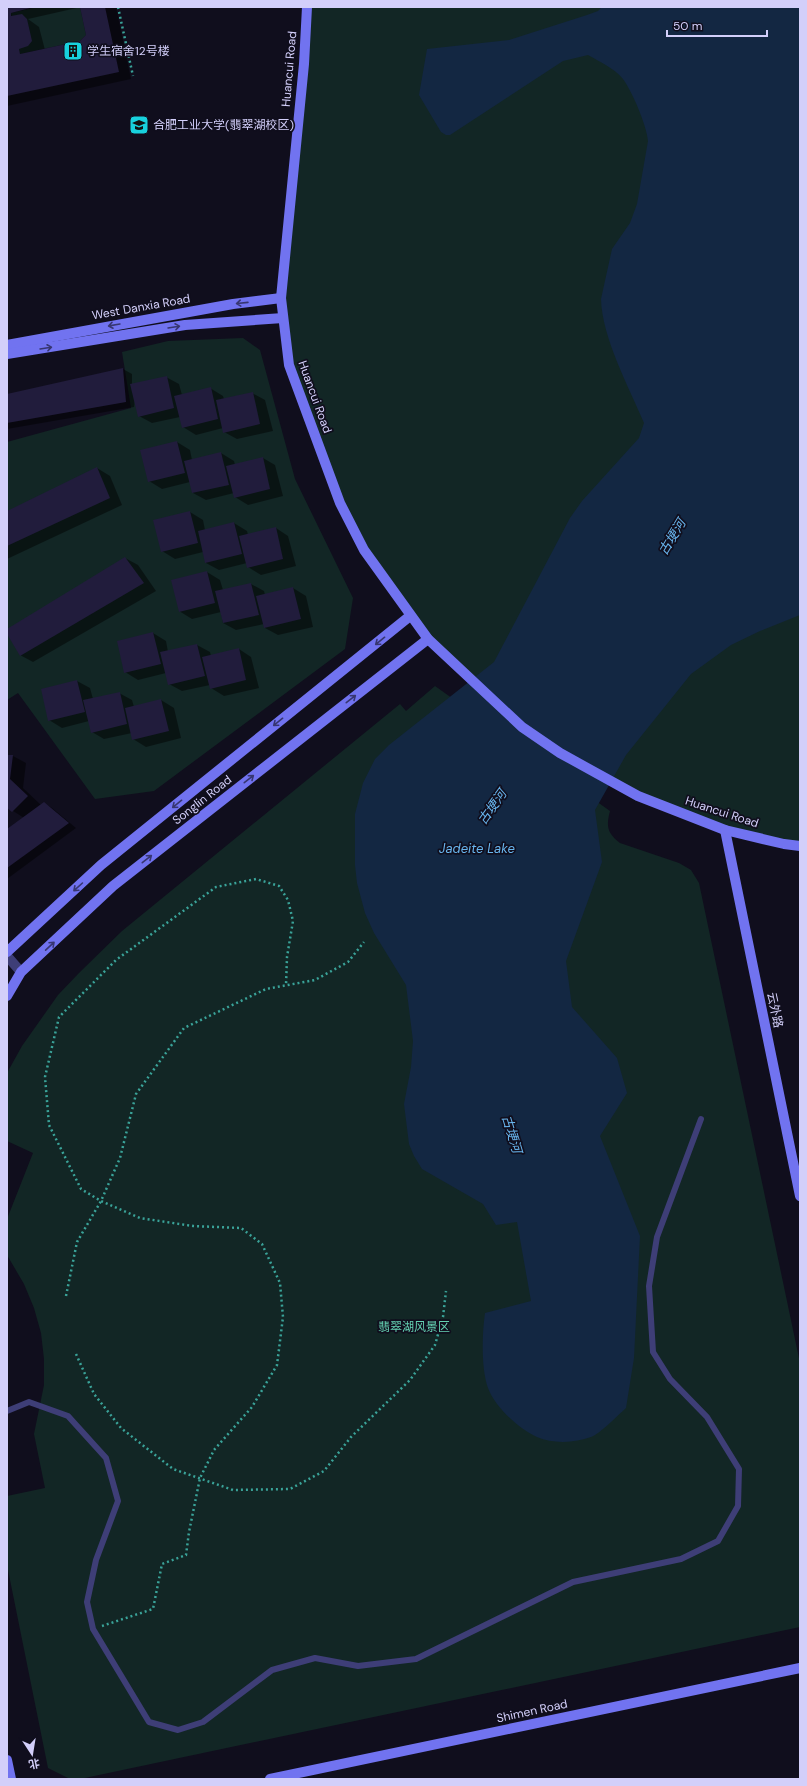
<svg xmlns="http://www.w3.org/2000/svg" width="807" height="1786" font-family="'DM Sans','Noto Sans SC',sans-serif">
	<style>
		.green { fill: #122625 }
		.water { fill: #132742 }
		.shadow { fill: #0007; fill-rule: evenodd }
		.building { fill: #211c3c }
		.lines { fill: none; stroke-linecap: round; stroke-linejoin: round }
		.path { stroke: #3aa399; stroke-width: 2.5; stroke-dasharray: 2 3; stroke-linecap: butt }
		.lane { stroke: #3e3e77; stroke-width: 6 }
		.street { stroke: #3e3e77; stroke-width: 10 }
		.secondary { stroke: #7173f0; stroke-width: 10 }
		.oneway { stroke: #373671 }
		.labels { text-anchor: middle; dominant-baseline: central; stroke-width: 3.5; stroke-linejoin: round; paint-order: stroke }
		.poi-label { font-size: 12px; fill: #d3cffa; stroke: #100e1d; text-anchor: start }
		.street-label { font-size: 12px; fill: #d3cffa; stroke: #100e1d }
		.park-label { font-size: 12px; fill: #64d1b2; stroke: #100e1d }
		.water-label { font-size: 13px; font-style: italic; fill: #69b6ef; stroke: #100e1d }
	</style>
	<rect width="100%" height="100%" fill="#100e1d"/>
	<g class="green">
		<polygon points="37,7 80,7 86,35 80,41 20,54 11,13"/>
		<polygon points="307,7 800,7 800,846 740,834 638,796 451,662 364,550 289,365 283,318"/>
		<polygon points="243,338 260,350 295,479 353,598 345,649 154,791 95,799 18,693 7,700 7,442 131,408 122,352 168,341"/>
		<path d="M435,686L610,811C606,826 607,833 620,843L679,863L691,870L699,883L800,1363V1627L80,1779H70L48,1768L7,1565V1496L45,1488L34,1434L44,1385V1359L41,1333L34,1308L24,1284L7,1255V1219L33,1153L7,1141V1073L22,1046L58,995L79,973L122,931L400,704L406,711Z"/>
	</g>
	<path class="water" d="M602,7H800V615L760,631L731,645L691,674L626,755L595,810L602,862L566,961L572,1007L617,1058L627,1093L600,1136L640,1236L634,1358L626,1408C618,1415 600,1434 591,1437C575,1443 553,1444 537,1437C519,1429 495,1407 488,1388C481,1368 482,1334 485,1313L531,1301L517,1222L496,1225L483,1204L422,1169L414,1156L409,1144L404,1104L411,1067L413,1041L406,985L374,933L365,913L357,883L355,865V814L363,783L375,759L389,745L494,662L570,518L582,501L639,438L644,423C629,387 602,338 601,299L612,249L630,223L637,204L648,141C647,126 632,91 623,79C614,68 600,62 588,55L563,61L450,135H446L441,132L419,95L427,49L509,40L587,15L598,11Z"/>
	<g class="shadow">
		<path d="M7,7H116L131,79L7,106ZM81,7L87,35L81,42L45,50L39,27L28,19Z"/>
		<polygon points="123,369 132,374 132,385 166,377 179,384 182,395 210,388 223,396 224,399 252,393 265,400 273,431 237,439 224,432 223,428 196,435 183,427 180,417 152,423 139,416 135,399 134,407 7,429 7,395"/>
		<polygon points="177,442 190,450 192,460 221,453 234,461 235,465 263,458 275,465 283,496 248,505 235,497 234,493 206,500 193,493 190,482 162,489 149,481"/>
		<polygon points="97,468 110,476 122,505 7,559 7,512"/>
		<polygon points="190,512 203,520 205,530 234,523 247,531 248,535 276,528 288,536 296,566 261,575 248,567 247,563 219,570 206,563 203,552 175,559 162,551"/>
		<polygon points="125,558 138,565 156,591 33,662 20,655 7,633 7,630"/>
		<polygon points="207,572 220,580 223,590 251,584 264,591 265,595 293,588 306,596 313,627 278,635 265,628 264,624 236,630 223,623 221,612 192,619 179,611"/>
		<polygon points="153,633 166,641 168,652 197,645 210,652 211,656 239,649 251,657 259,688 224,696 211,688 210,685 182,691 169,684 166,673 138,680 125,672"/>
		<polygon points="77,681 90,688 93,699 119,693 132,700 134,707 161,700 174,708 181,738 146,747 133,739 132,733 104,739 92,732 89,721 62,728 49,720"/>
		<polygon points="7,756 13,756 26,763 23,788 41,805 44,803 52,808 76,828 7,879 7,830 24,818 7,807"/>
	</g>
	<g class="building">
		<polygon points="7,7 34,7 11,13 11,16 22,14 27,19 32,41 28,46 19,49 20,54 80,41 86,35 80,7 105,7 119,72 7,96"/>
		<polygon points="123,368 126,402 7,423 7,394"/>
		<polygon points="167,376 174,408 138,417 130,384"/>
		<polygon points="211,387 218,419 182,428 174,396"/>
		<polygon points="253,392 260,424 223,433 216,400"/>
		<polygon points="177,441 185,473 148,482 140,450"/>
		<polygon points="221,452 229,485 192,493 184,461"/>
		<polygon points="263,457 270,489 234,498 226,466"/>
		<polygon points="97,467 110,498 7,546 7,511"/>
		<polygon points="190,511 198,543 161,552 153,520"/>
		<polygon points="234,522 242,554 205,563 198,531"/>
		<polygon points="276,527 283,559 247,568 239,536"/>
		<polygon points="125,557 144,583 20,656 7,634 7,629"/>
		<polygon points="207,571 215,603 179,612 171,580"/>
		<polygon points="251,583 259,615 223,623 215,591"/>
		<polygon points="293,587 301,619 264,628 256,596"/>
		<polygon points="153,632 161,664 124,673 117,641"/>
		<polygon points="197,644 205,676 168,685 160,652"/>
		<polygon points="239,648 246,680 210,689 202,657"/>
		<polygon points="77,680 85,712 48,721 41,689"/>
		<polygon points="120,692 127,724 91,733 83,700"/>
		<polygon points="161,699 169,731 132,740 125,708"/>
		<polygon points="7,755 13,755 10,779 28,796 12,812 7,808"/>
		<polygon points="44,802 69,823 7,868 7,829"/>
	</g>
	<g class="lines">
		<g class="path">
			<polyline points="118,7 133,76"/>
			<polyline points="66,1296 77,1242 101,1201 120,1158 136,1094 184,1028 266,989 315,980 348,962 364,942"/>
			<polyline points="76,1354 94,1394 121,1428 173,1469 233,1490 290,1489 324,1471 351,1437 410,1380 435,1345 443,1317 446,1291"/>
			<polyline points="102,1626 153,1609 162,1564 186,1555 189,1532 200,1478 214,1450 252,1407 277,1365 283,1317 280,1283 262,1244 241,1228 193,1226 140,1218 101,1201 81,1189 49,1125 45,1077 59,1017 116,960 216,887 256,879 279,886 288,900 293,921 287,957 286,986"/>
		</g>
		<polyline class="lane" points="7,1411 29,1402 68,1416 106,1458 118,1501 96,1560 87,1602 93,1629 149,1722 178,1730 203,1722 272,1670 315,1658 358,1666 416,1659 573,1582 681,1559 718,1541 738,1506 739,1469 707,1417 670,1379 653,1352 649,1286 657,1237 701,1119"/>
		<polyline class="street" points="7,956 21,972"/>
		<g class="secondary">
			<polyline points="307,7 304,64 281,298 289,365 340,503 364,550 428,639 522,727 560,753 638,796 725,830 784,844 800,846"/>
			<polyline points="7,345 233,304 281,298"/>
			<polyline points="7,354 185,325 283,318"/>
			<polyline points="725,830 800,1196"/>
			<polyline points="7,952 101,865 410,616"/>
			<polyline points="7,996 21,972 113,886 428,639"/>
			<polyline points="7,1760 11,1779"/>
			<polyline points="270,1779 800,1668"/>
		</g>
	</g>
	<defs><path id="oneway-shaft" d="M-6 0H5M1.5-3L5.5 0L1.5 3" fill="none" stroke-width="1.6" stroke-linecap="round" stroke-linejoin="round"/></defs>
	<g class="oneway">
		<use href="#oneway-shaft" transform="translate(242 303) rotate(174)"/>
		<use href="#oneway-shaft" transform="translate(114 325) rotate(170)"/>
		<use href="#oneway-shaft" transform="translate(174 327) rotate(-9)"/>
		<use href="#oneway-shaft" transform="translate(46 348) rotate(-9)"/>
		<use href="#oneway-shaft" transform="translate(380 641) rotate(141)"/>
		<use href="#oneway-shaft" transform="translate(351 699) rotate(-38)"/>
		<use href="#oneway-shaft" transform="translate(278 722) rotate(141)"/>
		<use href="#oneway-shaft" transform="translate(249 779) rotate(-38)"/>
		<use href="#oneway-shaft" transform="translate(177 804) rotate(141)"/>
		<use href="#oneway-shaft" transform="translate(147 859) rotate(-38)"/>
		<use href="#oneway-shaft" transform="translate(78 887) rotate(138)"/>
		<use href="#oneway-shaft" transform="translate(50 946) rotate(-43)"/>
	</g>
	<defs>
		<symbol id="building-square" viewBox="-11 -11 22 22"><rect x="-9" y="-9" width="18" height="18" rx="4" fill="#18d1dd" stroke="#100e1d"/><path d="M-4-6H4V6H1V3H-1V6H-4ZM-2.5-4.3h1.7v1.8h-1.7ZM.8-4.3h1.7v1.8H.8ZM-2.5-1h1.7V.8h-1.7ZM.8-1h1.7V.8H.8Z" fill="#111"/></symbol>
		<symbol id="university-square" viewBox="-11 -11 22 22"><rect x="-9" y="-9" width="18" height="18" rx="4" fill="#18d1dd" stroke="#100e1d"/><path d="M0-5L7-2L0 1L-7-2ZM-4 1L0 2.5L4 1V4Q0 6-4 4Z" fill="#111"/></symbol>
	</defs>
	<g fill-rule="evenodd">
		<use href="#building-square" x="62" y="40" width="22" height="22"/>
		<use href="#university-square" x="128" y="114" width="22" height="22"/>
	</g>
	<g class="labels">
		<g class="poi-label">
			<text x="87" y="51">学生宿舍12号楼</text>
			<text x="153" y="125">合肥工业大学(翡翠湖校区)</text>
		</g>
		<g class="street-label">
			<text transform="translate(289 69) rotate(-85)">Huancui Road</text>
			<text transform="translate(141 307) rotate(-10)">West Danxia Road</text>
			<text transform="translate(315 397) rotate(70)">Huancui Road</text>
			<text transform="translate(202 800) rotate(-38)">Songlin Road</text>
			<text transform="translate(722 812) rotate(18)">Huancui Road</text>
			<text transform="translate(775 1010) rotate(78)">云外路</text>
			<text transform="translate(532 1711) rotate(-12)">Shimen Road</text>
		</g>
		<g class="park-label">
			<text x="414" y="1327">翡翠湖风景区</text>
		</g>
		<g class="water-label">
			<text transform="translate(672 537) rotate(-59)">古埂河</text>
			<text transform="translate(492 807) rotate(-55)">古埂河</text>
			<text x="477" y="848">Jadeite Lake</text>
			<text transform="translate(512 1134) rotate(73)">古埂河</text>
		</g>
	</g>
	<rect width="807" height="1786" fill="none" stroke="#d3cffa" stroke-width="16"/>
	<g transform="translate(32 1754) rotate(168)" stroke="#100e1d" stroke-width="3" paint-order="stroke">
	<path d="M0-3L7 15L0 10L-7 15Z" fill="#d3cffa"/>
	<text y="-6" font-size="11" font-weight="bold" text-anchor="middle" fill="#d3cffa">北</text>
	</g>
	<path d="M667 30v6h100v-6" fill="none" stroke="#d3cffa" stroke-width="2"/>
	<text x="673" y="30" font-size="12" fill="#d3cffa" stroke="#100e1d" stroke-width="3" paint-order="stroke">50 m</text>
</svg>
